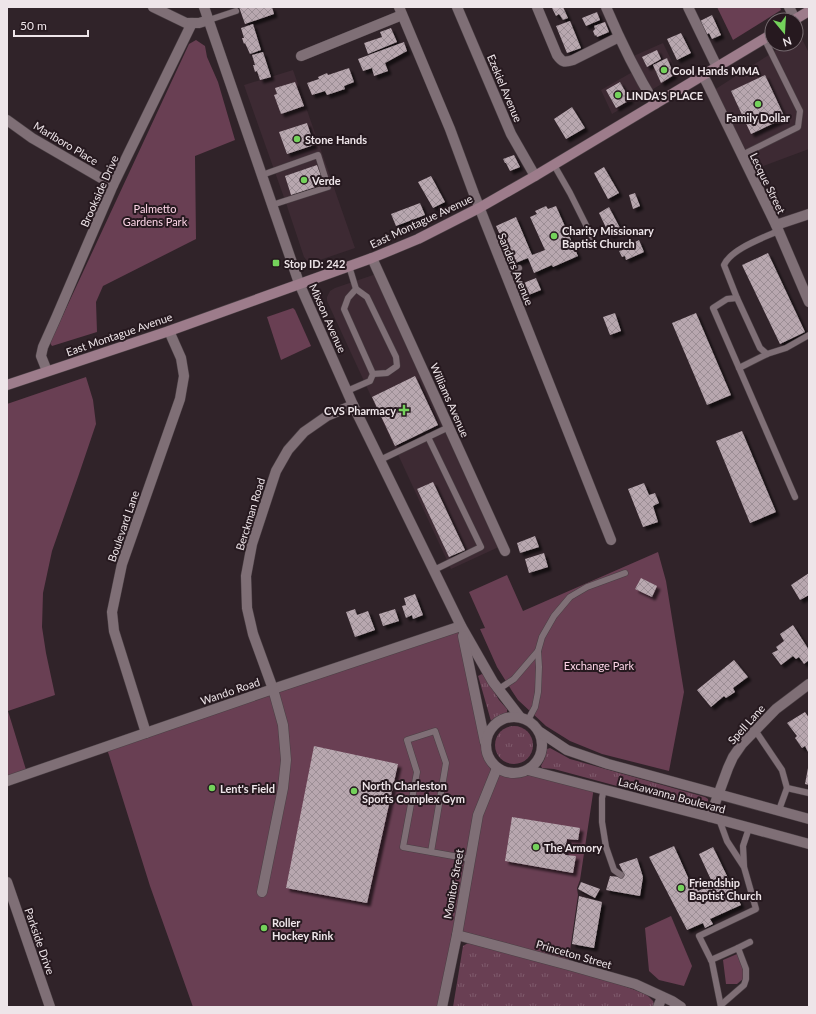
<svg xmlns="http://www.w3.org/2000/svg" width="816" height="1014" font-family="Lato,sans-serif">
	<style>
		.built { fill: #3d2a33 }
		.grass { fill: url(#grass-tufts) }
		.green { fill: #693f53 }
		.building { fill: url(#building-cross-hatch); filter: url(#shadow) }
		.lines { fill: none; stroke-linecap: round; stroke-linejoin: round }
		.service-casing { stroke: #4b4045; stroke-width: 7 }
		.minor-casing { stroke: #4b4045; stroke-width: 11 }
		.tertiary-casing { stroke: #4b4045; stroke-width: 11 }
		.secondary-casing { stroke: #4b4045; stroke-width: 11 }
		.service { stroke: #7f6f76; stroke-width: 6 }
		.minor { stroke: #7f6f76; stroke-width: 10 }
		.tertiary { stroke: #7f6f76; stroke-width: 10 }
		.secondary { stroke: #9d7c8b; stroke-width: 10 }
		.poi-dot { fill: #74d25b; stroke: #26191f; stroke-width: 1.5 }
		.labels { text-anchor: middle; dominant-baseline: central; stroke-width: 4; stroke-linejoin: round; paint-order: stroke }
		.poi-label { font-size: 11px; font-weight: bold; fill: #eee5e9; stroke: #26191f; text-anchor: start }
		.street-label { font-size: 11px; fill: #eee5e9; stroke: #26191f }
		.park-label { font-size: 11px; fill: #fdd5e7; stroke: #26191f }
	</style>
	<defs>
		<pattern id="grass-tufts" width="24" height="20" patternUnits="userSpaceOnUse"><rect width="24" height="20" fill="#693f53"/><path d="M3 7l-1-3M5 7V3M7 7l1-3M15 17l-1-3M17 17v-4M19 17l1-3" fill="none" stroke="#7f5b6c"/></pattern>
		<pattern id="building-cross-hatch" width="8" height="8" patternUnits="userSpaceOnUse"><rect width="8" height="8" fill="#b8a7af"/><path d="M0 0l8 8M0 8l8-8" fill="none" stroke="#9c8e95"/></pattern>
		<filter id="shadow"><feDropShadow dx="3.5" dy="3.5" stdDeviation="1" flood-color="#0009"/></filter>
	</defs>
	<rect width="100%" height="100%" fill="#302329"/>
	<g class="built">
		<polygon points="800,35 809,53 809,149 750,171 711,92 786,44 796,44 796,38"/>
		<polygon points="663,43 678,74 612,114 601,90 636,70 629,58"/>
		<polygon points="293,70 355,248 314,262 309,263 304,257 287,206 244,85"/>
		<polygon points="379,273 503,545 451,569 327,301 327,297 330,291 335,288"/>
	</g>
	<g class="grass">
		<polygon points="482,674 484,675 499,700 507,709 507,713 491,721 479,679 478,676"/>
		<circle cx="514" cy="745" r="19"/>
		<polygon points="550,748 570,759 705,797 708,799 708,803 703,807 691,806 554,769 542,768 541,766 545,758 547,749"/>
		<polygon points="468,943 613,982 646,994 653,1001 655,1006 453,1007 463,946"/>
	</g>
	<g class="green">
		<polygon points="717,7 780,7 781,10 733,40"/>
		<polygon points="196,40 205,46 207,57 218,82 235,140 195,156 196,239 103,286 96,302 97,332 52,346 50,343 189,44"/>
		<polygon points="293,308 295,310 311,346 281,360 267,317"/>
		<polygon points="86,377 93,400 96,424 78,477 52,551 43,593 42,627 46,653 55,695 8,711 27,773 7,781 7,404"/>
		<polygon points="658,552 666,581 684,692 669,771 602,754 570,741 546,726 518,700 512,691 497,667 480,629 485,628 469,592 507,575 523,611"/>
		<path d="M461,626L487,753C496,771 509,777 528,770L594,787L580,880L577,888L578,895L568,965L457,935L440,1007H193L150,886L109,755L106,747Z"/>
		<polygon points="671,916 692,966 684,986 659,980 649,971 645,928"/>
		<polygon points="737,954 744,969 743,979 737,984 726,984 723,960"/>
	</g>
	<g class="building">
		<polygon points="239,7 272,7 274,14 245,24"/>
		<polygon points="554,7 563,7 568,18 563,20 559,14 556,16 552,8"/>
		<polygon points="597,12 600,20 586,26 582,18"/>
		<polygon points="712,15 721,35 712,39 709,33 706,35 700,21"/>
		<polygon points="570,21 581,48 567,53 556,26"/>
		<polygon points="605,22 609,32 597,37 596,35 595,36 593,31 595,29 594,26"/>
		<polygon points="253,24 261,50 250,54 245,43 244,44 242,38 244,38 241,28"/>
		<polygon points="391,28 397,42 368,54 364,43 382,37 380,32"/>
		<polygon points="681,33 691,53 677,60 667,39"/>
		<polygon points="404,42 407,51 385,63 388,71 374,76 372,68 363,71 358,59"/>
		<polygon points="657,50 661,59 647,67 642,57"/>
		<polygon points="263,52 271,77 260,80 257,71 255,72 253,65 255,65 252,55"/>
		<polygon points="667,58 674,75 661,83 653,65"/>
		<polygon points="349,68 354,82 344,86 345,89 327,95 325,91 312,95 307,83 319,79 318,77 327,73 328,75"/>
		<polygon points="765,75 785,118 751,134 731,91"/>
		<polygon points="295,82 304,106 281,114 274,95 277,94 275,88"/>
		<polygon points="620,82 630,100 616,108 606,90"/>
		<polygon points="572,107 585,128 566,139 554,119"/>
		<polygon points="307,123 314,145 287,154 279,132"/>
		<polygon points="514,155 520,167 510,171 506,163 505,163 503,159"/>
		<polygon points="317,165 324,184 291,195 285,176"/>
		<polygon points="604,167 619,193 608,199 594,173"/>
		<polygon points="431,176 445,202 433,208 418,182"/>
		<polygon points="635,193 640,206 633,209 629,195"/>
		<polygon points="420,203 425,215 396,226 391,214"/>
		<polygon points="546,206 548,209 556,206 578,256 553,267 552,265 534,273 528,258 513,264 496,226 516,217 532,255 545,250 530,217 537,214 535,211"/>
		<polygon points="609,207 621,230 610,236 599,213"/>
		<polygon points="639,240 644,252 626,260 625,256 622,257 619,251 626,249 625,247"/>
		<polygon points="768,253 805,332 780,344 742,265"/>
		<polygon points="536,278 541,290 526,296 521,284"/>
		<polygon points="615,313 621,331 610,335 603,317"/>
		<polygon points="696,313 731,395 707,405 672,323"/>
		<polygon points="415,376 438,425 395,446 372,397"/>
		<polygon points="742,431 776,512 750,523 716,441"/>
		<polygon points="433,482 465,550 449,557 417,489"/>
		<polygon points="644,483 649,495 655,493 659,503 653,506 658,522 643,527 628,489"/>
		<polygon points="535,536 539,547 520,553 517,543"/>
		<polygon points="544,553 548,567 529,573 525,559"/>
		<polygon points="809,573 809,595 800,600 791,585"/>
		<polygon points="641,578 657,586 652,597 635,589"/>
		<polygon points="415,594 423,615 413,619 412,615 406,618 402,606 406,605 404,598"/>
		<polygon points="355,609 357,615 368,611 375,630 355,637 346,612"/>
		<polygon points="395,609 399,621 383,626 379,614"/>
		<polygon points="793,625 809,650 809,660 804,664 799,657 796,659 793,656 781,665 772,653 778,650 776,647 784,641 780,634"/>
		<polygon points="734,660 748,677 733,688 735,692 726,698 724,696 711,707 697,690"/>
		<polygon points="805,712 809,718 809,754 805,746 802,748 795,738 797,736 787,723"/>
		<polygon points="314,746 398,764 367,903 286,888"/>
		<polygon points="808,768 809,768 809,785 805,784"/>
		<polygon points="512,817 580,828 578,840 567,839 565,855 576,856 573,873 505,861"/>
		<polygon points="674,846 690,882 693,881 698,891 713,884 699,854 713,847 741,905 710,919 713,924 705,928 703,923 687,930 649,857"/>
		<polygon points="637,858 643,877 640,896 606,890 610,876 620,877 623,872 619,864"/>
		<polygon points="581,882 600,889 595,898 578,889"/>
		<polygon points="579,896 602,902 594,948 572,944"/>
	</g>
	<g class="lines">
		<defs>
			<g id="service">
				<polyline points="209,20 236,11"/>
				<polyline points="742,155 798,127 800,111 764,38"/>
				<polyline points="554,165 570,193 592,237"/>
				<polyline points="262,175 318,155 328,187 272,205"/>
				<polyline points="505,273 519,268"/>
				<polyline points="356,289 367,297 396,357 397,366 387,373 373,374"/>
				<path d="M737,298L724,265C731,249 763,238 778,231"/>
				<polyline points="739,368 767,354"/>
				<polyline points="347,391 370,381 373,374 344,309 348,298 356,289 349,266"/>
				<polyline points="428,437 481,547 434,570"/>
				<polyline points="380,460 449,427"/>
				<polyline points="795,497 713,308 727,299 737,298 760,348 767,354 786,348 809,335"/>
				<polyline points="499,689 514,679 538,651"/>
				<polyline points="528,720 535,707 538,692 539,667 538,651 542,637 554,616 570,597 587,587 625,573"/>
				<polyline points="755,730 782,770 787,788 809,793"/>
				<polyline points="604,789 602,798 602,822 606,847 614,870 621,875"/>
				<polyline points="779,810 787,788"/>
				<polyline points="719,819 727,841 744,867 756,909 699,936 712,962 721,1007"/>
				<polyline points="431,852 446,763 435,731 407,740 417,772 403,847 470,859"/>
				<polyline points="744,866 743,846 749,828"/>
				<polyline points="738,948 750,942"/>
				<polyline points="711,960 738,948 746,969 746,979 744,985 721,1005"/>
			</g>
			<g id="minor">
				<polyline points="153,7 186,23 199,23 209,20"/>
				<polyline points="399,7 450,129 474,194 611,540"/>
				<polyline points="457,7 511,134 535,176"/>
				<path d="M537,7L557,55C562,62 564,63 573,60L619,37"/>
				<path d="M606,7C620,40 636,73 655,104"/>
				<polyline points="688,7 717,67"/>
				<polyline points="789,7 795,19"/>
				<polyline points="301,56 402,15"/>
				<polyline points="703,76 707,83 776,225 809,302"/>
				<polyline points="7,120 32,138 113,185"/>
				<polyline points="776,225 809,214"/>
				<polyline points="372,258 505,551"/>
				<polyline points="47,371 41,356 43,347 56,318 113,185 192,23"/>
				<polyline points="146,733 114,631 112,612 122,564 180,399 184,376 181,358 169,331"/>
				<polyline points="7,781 273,689 461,626"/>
				<polyline points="710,817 728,768 733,757 742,744 776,709 809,684"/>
				<polyline points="7,882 50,1007"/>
				<polyline points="262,892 283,788 286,760 283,725 273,689 253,634 247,608 246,576 252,544 276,471 288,450 304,432 327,416 353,405"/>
				<polyline points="457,935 572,966 635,984 672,1001 681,1007"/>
				<polyline points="442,1007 457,935 478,815 497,768"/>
				<polyline points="658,1007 662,997"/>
			</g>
			<g id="tertiary">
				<polyline points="204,7 299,283 353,405 461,626 493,682 520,717"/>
				<polyline points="463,636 485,742"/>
				<circle cx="514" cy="745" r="28"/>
				<polyline points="540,732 567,750 608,764 809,819"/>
				<polyline points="528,770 710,817 809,844"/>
			</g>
			<g id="secondary">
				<polyline points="794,20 809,11"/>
				<polyline points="7,385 169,331 372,258 418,239 479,208 535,176 772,34"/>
			</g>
		</defs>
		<use href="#service" class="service-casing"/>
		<use href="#minor" class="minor-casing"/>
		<use href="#tertiary" class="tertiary-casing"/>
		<use href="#secondary" class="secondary-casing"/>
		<use href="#service" class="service"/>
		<use href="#minor" class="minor"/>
		<use href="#tertiary" class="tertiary"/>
		<use href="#secondary" class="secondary"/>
	</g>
	<g class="poi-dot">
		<circle cx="664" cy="70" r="4"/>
		<circle cx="618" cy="95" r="4"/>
		<circle cx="758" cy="104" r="4"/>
		<circle cx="297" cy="139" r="4"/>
		<circle cx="304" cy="180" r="4"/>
		<circle cx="554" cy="236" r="4"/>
		<rect x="272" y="259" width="8" height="8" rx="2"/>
		<path d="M402 404h4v4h4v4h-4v4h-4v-4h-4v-4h4z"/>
		<circle cx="212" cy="788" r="4"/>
		<circle cx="354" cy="791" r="4"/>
		<circle cx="536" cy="847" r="4"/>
		<circle cx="681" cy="888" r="4"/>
		<circle cx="264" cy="928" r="4"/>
	</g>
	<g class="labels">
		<g class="poi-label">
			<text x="672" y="70">Cool Hands MMA</text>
			<text x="626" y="95">LINDA'S PLACE</text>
			<text x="758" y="117" text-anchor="middle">Family Dollar</text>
			<text x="305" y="139">Stone Hands</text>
			<text x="312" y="180">Verde</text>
			<text x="562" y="230">Charity Missionary<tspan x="562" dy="13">Baptist Church</tspan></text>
			<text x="284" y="263">Stop ID: 242</text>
			<text x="396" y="410" text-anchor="end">CVS Pharmacy</text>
			<text x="362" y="785">North Charleston<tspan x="362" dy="13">Sports Complex Gym</tspan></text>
			<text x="220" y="788">Lent's Field</text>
			<text x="544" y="847">The Armory</text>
			<text x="689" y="882">Friendship<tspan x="689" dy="13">Baptist Church</tspan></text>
			<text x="272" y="922">Roller<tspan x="272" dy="13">Hockey Rink</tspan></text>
		</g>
		<g class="street-label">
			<text transform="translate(505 88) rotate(67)">Ezekiel Avenue</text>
			<text transform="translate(66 143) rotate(31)">Marlboro Place</text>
			<text transform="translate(768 183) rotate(64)">Lecque Street</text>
			<text transform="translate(99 191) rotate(-66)">Brookside Drive</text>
			<text transform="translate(421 221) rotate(-25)">East Montague Avenue</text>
			<text transform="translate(516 269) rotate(68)">Sanders Avenue</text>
			<text transform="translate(328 318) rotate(66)">Mixson Avenue</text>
			<text transform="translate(119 334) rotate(-19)">East Montague Avenue</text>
			<text transform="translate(450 400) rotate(66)">Williams Avenue</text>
			<text transform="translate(250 514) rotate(-73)">Berckman Road</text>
			<text transform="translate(123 526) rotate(-71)">Boulevard Lane</text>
			<text transform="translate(230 691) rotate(-19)">Wando Road</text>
			<text transform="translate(746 724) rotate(-48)">Spell Lane</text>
			<text transform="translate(672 795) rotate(15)">Lackawanna Boulevard</text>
			<text transform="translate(453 884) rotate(-80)">Monitor Street</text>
			<text transform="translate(40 941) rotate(71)">Parkside Drive</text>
			<text transform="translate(574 954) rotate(16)">Princeton Street</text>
		</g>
		<g class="park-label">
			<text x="155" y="208">Palmetto<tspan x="155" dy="13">Gardens Park</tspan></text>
			<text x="599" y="665">Exchange Park</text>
		</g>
	</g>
	<rect width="816" height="1014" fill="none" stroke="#eee5e9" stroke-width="16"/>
	<g transform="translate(784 32) rotate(162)"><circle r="19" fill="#26191f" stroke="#766b70"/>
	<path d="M0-3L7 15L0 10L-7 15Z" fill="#74d25b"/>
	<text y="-6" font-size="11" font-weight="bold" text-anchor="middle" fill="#eee5e9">N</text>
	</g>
	<path d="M14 30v6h74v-6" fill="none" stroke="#eee5e9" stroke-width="2"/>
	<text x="20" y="30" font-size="12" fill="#eee5e9" stroke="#26191f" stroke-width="3" paint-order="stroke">50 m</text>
</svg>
